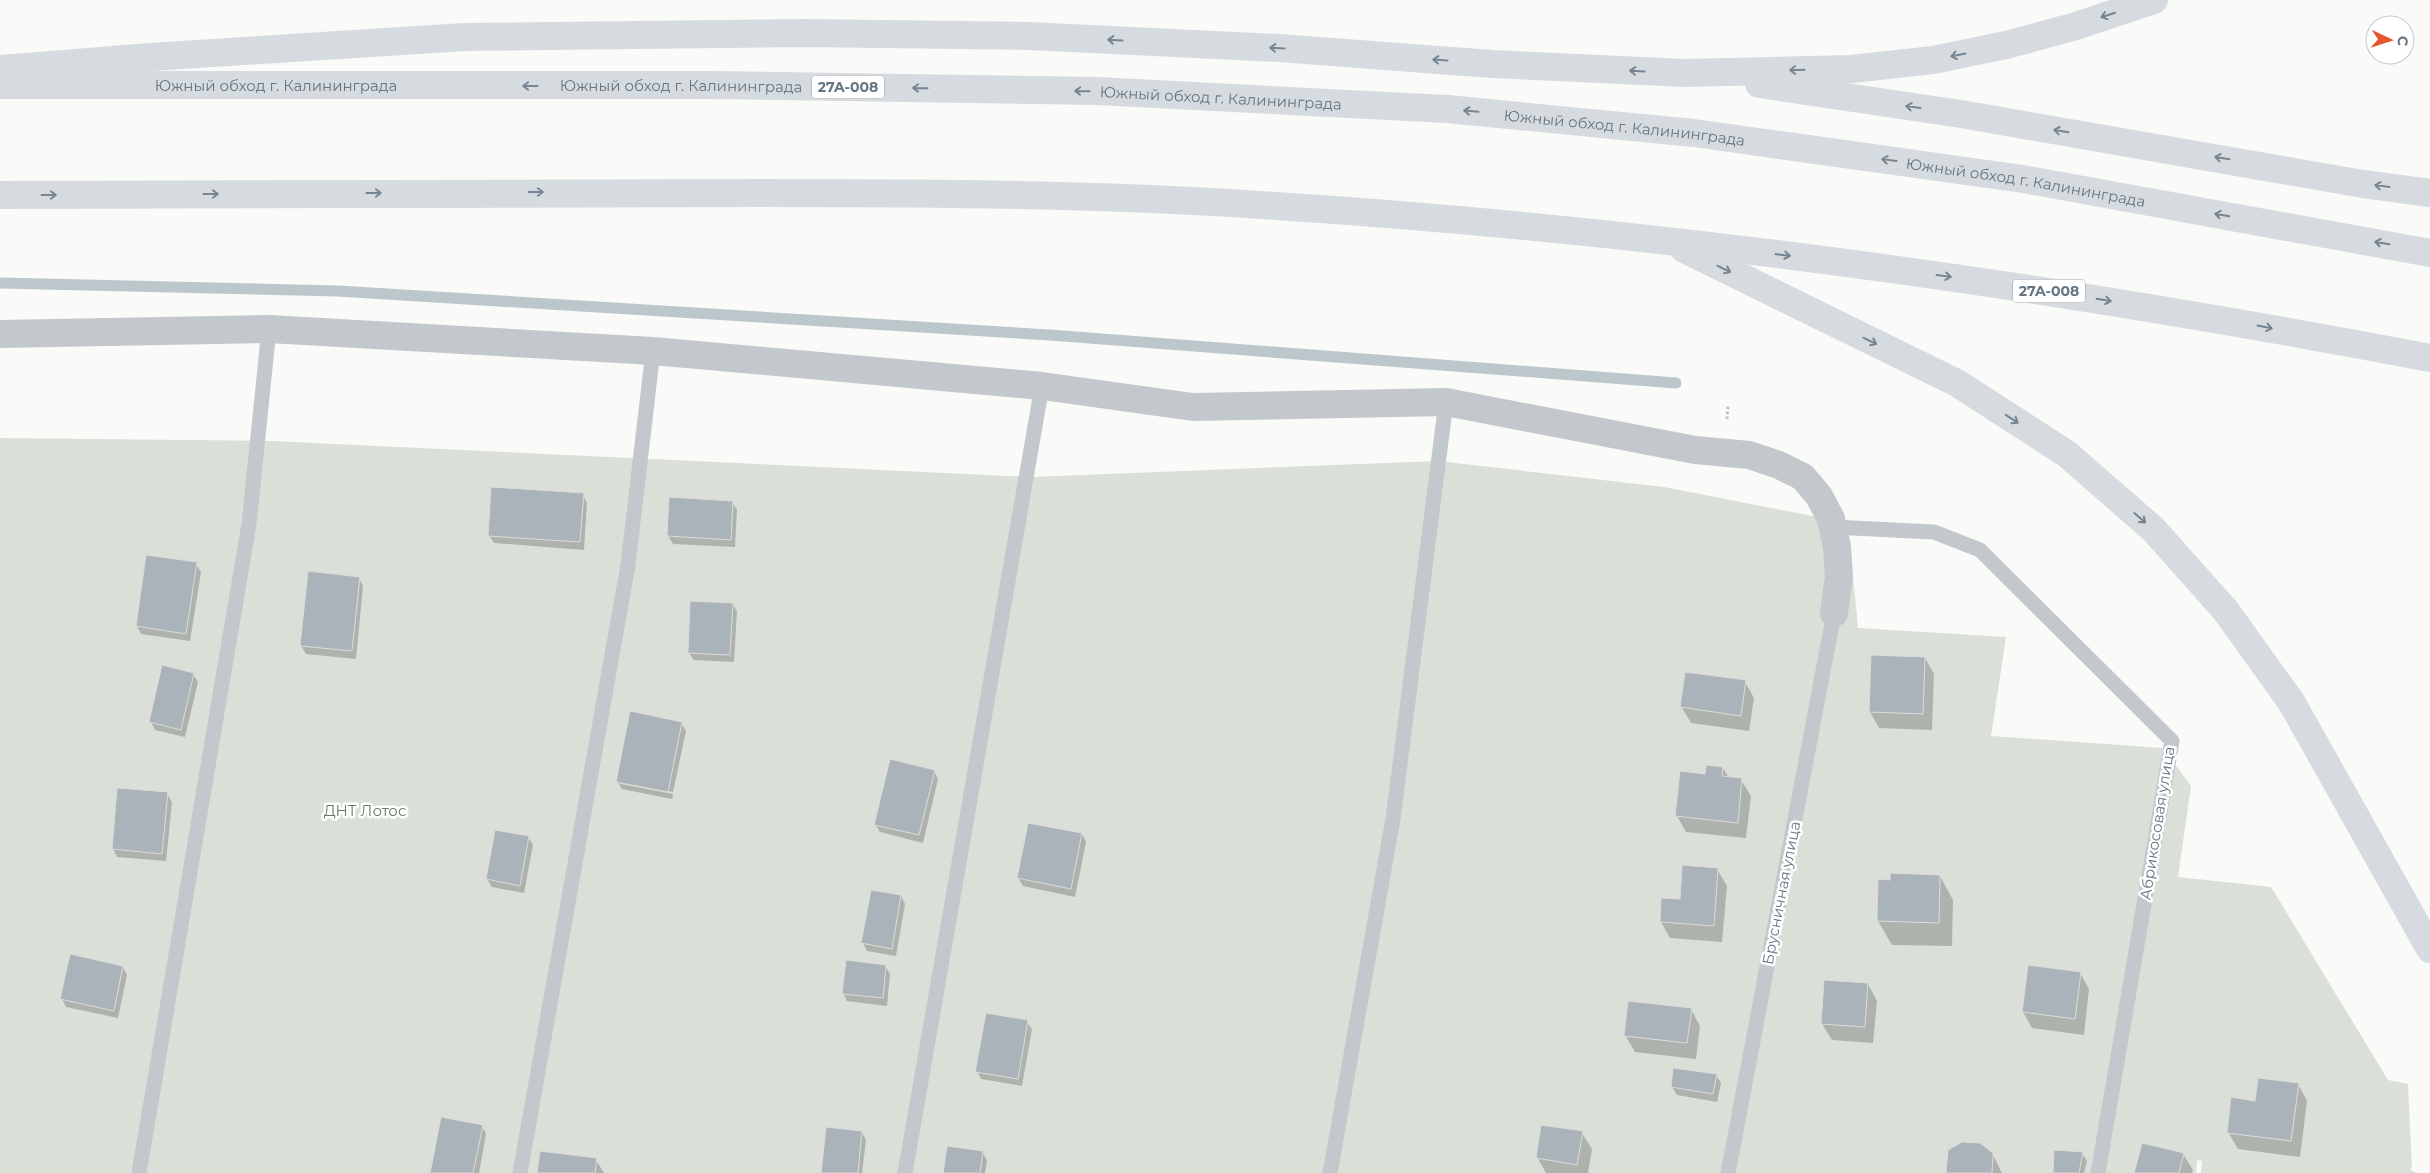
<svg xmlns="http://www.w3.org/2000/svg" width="2430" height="1173" font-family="Montserrat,sans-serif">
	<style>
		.green { fill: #dadfd7 }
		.shadow { fill: #0003 }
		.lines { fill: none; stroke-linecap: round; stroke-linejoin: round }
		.stream { stroke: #bbc7cb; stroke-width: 11 }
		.building { fill: #aab3b9; stroke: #dcdcda }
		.path { stroke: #bbbfc2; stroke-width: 3; stroke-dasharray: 2.5 2.5; stroke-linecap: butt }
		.lane { stroke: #c3c8cc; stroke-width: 15 }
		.street { stroke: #c3c8cc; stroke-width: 28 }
		.highway { stroke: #d6dbdf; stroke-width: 28 }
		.oneway { stroke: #768591 }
		.labels { text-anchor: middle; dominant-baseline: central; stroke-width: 5; stroke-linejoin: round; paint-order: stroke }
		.shield { fill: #fff; stroke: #939fa8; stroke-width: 1 }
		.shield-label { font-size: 14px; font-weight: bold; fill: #657683 }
		.street-label { font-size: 15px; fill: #657683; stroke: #fff }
		.park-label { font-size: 15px; fill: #687a64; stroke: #fff }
	</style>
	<rect width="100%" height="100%" fill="#fafaf8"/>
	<polygon class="green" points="0,438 271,441 1031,477 1438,461 1664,487 1848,523 1858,628 2006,637 1991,736 2163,748 2191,786 2178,877 2271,887 2388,1080 2408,1084 2412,1168 2410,1170 2417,1173 2201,1173 2202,1161 2197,1160 2196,1173 0,1173"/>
	<g class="shadow">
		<polygon points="583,495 587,503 584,550 494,543 489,535"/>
		<polygon points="732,502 737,510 735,547 673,544 668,536"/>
		<polygon points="196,564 201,572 190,641 141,634 137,626"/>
		<polygon points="359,578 363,586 356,659 306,654 301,646"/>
		<polygon points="733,604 737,612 734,662 694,660 689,653"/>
		<polygon points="1925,658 1934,674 1932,730 1879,728 1870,712"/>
		<polygon points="193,674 198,682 185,737 155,730 151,722"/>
		<polygon points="1745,682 1754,698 1749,731 1691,723 1681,706"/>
		<polygon points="681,723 686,731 673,792 621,781 621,784 673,794 672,799 622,789 617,781"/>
		<polygon points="1723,768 1729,778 1741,780 1751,796 1746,838 1686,832 1677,816 1706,775"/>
		<polygon points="934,771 938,779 923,843 880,832 875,824"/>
		<polygon points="167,794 172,802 166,861 117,857 113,849"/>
		<polygon points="1082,834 1086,842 1075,897 1023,886 1018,878"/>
		<polygon points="528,837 533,845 524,893 492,887 487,879"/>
		<polygon points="1717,869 1727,886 1722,942 1670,938 1661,922 1681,901"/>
		<polygon points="1940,876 1953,900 1952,946 1892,945 1878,921 1891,881"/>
		<polygon points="901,896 905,904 896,956 867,951 863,943"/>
		<polygon points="885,966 890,974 887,1006 847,1001 843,993"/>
		<polygon points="123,967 127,975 118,1018 66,1007 62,999"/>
		<polygon points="2080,973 2089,989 2084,1035 2032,1028 2023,1012"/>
		<polygon points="1868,984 1877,1001 1873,1043 1832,1040 1822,1024"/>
		<polygon points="1691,1009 1700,1026 1696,1059 1635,1052 1625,1035"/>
		<polygon points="1027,1022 1032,1029 1022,1086 981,1079 977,1071"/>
		<polygon points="1674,1070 1716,1075 1721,1083 1717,1102 1677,1095 1672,1087"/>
		<polygon points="2298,1084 2307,1101 2300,1157 2238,1149 2228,1132 2256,1102"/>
		<polygon points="482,1126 486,1134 479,1173 431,1173"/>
		<polygon points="862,1132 866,1140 862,1173 823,1173"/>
		<polygon points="1582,1133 1592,1149 1588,1173 1546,1173 1537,1157"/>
		<polygon points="983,1153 987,1161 985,1173 944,1173"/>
		<polygon points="1992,1153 2002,1173 1947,1173"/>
		<polygon points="2082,1153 2087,1161 2084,1173 2054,1173"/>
		<polygon points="2183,1154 2193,1170 2192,1173 2135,1173"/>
		<polygon points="596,1160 604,1173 538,1173"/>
	</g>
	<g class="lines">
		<polyline class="stream" points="0,283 338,291 1050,335 1676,383"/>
	</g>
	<g class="building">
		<polygon points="491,487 584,493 580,542 488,536"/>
		<polygon points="669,497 733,501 731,540 667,536"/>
		<polygon points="146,555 197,562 186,634 136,626"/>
		<polygon points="308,571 360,577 352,651 300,646"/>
		<polygon points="690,601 733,603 730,655 688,653"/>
		<polygon points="1871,655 1925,657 1923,714 1869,712"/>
		<polygon points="162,665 194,673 181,730 149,722"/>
		<polygon points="1685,672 1746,680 1741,716 1680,707"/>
		<polygon points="630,711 682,722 668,792 616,782"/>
		<polygon points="890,759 935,770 919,835 874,825"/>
		<polygon points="1706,765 1723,767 1722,776 1742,778 1738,823 1675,816 1680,771 1705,774"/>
		<polygon points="117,788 168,792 162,854 112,849"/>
		<polygon points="1028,823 1082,833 1071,889 1017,878"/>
		<polygon points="495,830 529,836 520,886 486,879"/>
		<polygon points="1682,865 1718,868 1714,926 1660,922 1661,898 1680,899"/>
		<polygon points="1890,873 1940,875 1939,923 1877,921 1878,879 1890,880"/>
		<polygon points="871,890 901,895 892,949 861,943"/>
		<polygon points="70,954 123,966 114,1011 60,999"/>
		<polygon points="846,960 886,965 883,998 842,994"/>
		<polygon points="2028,965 2081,972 2075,1019 2022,1012"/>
		<polygon points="1824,980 1868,983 1865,1027 1821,1024"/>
		<polygon points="1628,1001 1692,1008 1687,1043 1624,1036"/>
		<polygon points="986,1013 1028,1020 1018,1079 975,1072"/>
		<polygon points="1673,1068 1717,1074 1713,1094 1671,1087"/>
		<polygon points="2258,1078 2299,1083 2291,1141 2227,1133 2231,1097 2255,1101"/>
		<polygon points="441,1117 483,1125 473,1173 430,1173"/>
		<polygon points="1541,1125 1583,1131 1577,1165 1536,1158"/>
		<polygon points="826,1127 862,1131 858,1173 821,1173"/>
		<polygon points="1962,1142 1980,1143 1993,1153 1992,1173 1946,1173 1948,1150"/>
		<polygon points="2142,1143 2184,1153 2179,1173 2134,1173"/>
		<polygon points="947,1146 983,1151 980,1173 943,1173"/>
		<polygon points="2054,1150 2083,1152 2079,1173 2053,1173"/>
		<polygon points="540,1151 597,1158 595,1173 537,1173"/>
	</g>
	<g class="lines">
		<polyline class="path" points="1727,419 1728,405"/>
		<g class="lane">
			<polyline points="1832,527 1934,532 1980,550 2172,741 2098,1173"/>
			<polyline points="139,1173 249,524 269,329"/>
			<polyline points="520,1173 628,565 653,351"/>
			<polyline points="905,1173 1042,386"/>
			<polyline points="1330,1173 1393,819 1446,402"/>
			<polyline points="1728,1173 1834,613"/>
		</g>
		<polyline class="street" points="0,334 269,329 653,351 1042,386 1193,407 1446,402 1695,450 1749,455 1779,465 1803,477 1819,496 1831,519 1837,547 1839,577 1834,613"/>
		<g class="highway">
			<polyline points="1,69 150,57 465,37 803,33 1029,36 1279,48 1492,64 1685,73 1852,69 1933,60 2006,45 2076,26 2154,0"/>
			<polyline points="1759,84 1961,114 2363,184 2430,193"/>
			<path id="s1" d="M0,85H713L1097,91L1447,109L1694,133L2023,179L2430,253"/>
			<path d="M0,195C254,196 507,192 761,193C932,193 1104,194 1276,206C1663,231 2048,285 2430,358"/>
			<polyline points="1684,249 1957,383 2067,454 2153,529 2226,611 2292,703 2430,949"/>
		</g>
	</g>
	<defs><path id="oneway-shaft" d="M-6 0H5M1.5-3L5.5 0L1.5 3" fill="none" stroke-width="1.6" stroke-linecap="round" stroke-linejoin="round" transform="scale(1.25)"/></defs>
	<g class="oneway">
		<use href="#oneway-shaft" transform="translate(2108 15) rotate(162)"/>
		<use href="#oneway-shaft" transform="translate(1115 40) rotate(-177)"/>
		<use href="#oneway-shaft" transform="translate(1277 48) rotate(-177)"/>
		<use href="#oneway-shaft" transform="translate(1958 55) rotate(169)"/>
		<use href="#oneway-shaft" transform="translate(1440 60) rotate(-176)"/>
		<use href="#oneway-shaft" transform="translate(1797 70) rotate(178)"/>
		<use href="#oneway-shaft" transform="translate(1637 71) rotate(-177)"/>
		<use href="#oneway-shaft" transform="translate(530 86) rotate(180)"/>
		<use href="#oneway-shaft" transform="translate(920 88) rotate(-179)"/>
		<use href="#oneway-shaft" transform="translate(1082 91) rotate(-179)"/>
		<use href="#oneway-shaft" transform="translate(1913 107) rotate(-172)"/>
		<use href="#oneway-shaft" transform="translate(1471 111) rotate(-175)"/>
		<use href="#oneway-shaft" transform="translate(2061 131) rotate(-171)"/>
		<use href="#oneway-shaft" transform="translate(2222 158) rotate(-170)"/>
		<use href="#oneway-shaft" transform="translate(1889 160) rotate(-172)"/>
		<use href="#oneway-shaft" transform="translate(2382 186) rotate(-172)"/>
		<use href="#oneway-shaft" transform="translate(536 192)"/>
		<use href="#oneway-shaft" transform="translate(374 193)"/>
		<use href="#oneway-shaft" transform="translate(211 194)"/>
		<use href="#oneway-shaft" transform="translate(49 195)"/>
		<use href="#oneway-shaft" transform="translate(2222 215) rotate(-170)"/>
		<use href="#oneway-shaft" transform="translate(2382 243) rotate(-170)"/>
		<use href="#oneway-shaft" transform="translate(1783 255) rotate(7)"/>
		<use href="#oneway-shaft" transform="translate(1724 269) rotate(26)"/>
		<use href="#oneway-shaft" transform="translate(1944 276) rotate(7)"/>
		<use href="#oneway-shaft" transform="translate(2104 300) rotate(9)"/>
		<use href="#oneway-shaft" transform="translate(2265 327) rotate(11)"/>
		<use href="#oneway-shaft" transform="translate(1870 341) rotate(26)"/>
		<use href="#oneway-shaft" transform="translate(2012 419) rotate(33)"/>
		<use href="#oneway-shaft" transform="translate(2140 518) rotate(41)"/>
	</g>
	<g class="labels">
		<g class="shield">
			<rect x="812" y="75.5" width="72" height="23" rx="4"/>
			<rect x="2013" y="279.5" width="72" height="23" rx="4"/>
		</g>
		<g class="shield-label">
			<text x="848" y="87">27А-008</text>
			<text x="2049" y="291">27А-008</text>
		</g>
		<g class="street-label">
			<text stroke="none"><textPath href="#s1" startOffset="276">Южный обход г. Калининграда</textPath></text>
			<text stroke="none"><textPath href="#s1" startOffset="681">Южный обход г. Калининграда</textPath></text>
			<text stroke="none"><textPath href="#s1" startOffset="1221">Южный обход г. Калининграда</textPath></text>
			<text stroke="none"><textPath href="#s1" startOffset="1626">Южный обход г. Калининграда</textPath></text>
			<text stroke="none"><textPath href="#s1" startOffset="2031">Южный обход г. Калининграда</textPath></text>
			<text transform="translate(2157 823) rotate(-81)">Абрикосовая улица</text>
			<text transform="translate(1781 893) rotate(-79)">Брусничная улица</text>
		</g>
		<g class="park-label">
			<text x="365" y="810">ДНТ Лотос</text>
		</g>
	</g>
	<g transform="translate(2390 40) rotate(94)"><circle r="24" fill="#ffffff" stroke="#c1c8cd"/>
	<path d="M0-4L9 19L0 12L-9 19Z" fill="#e4572e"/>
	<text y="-8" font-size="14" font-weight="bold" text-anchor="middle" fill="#657683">С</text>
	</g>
</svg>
